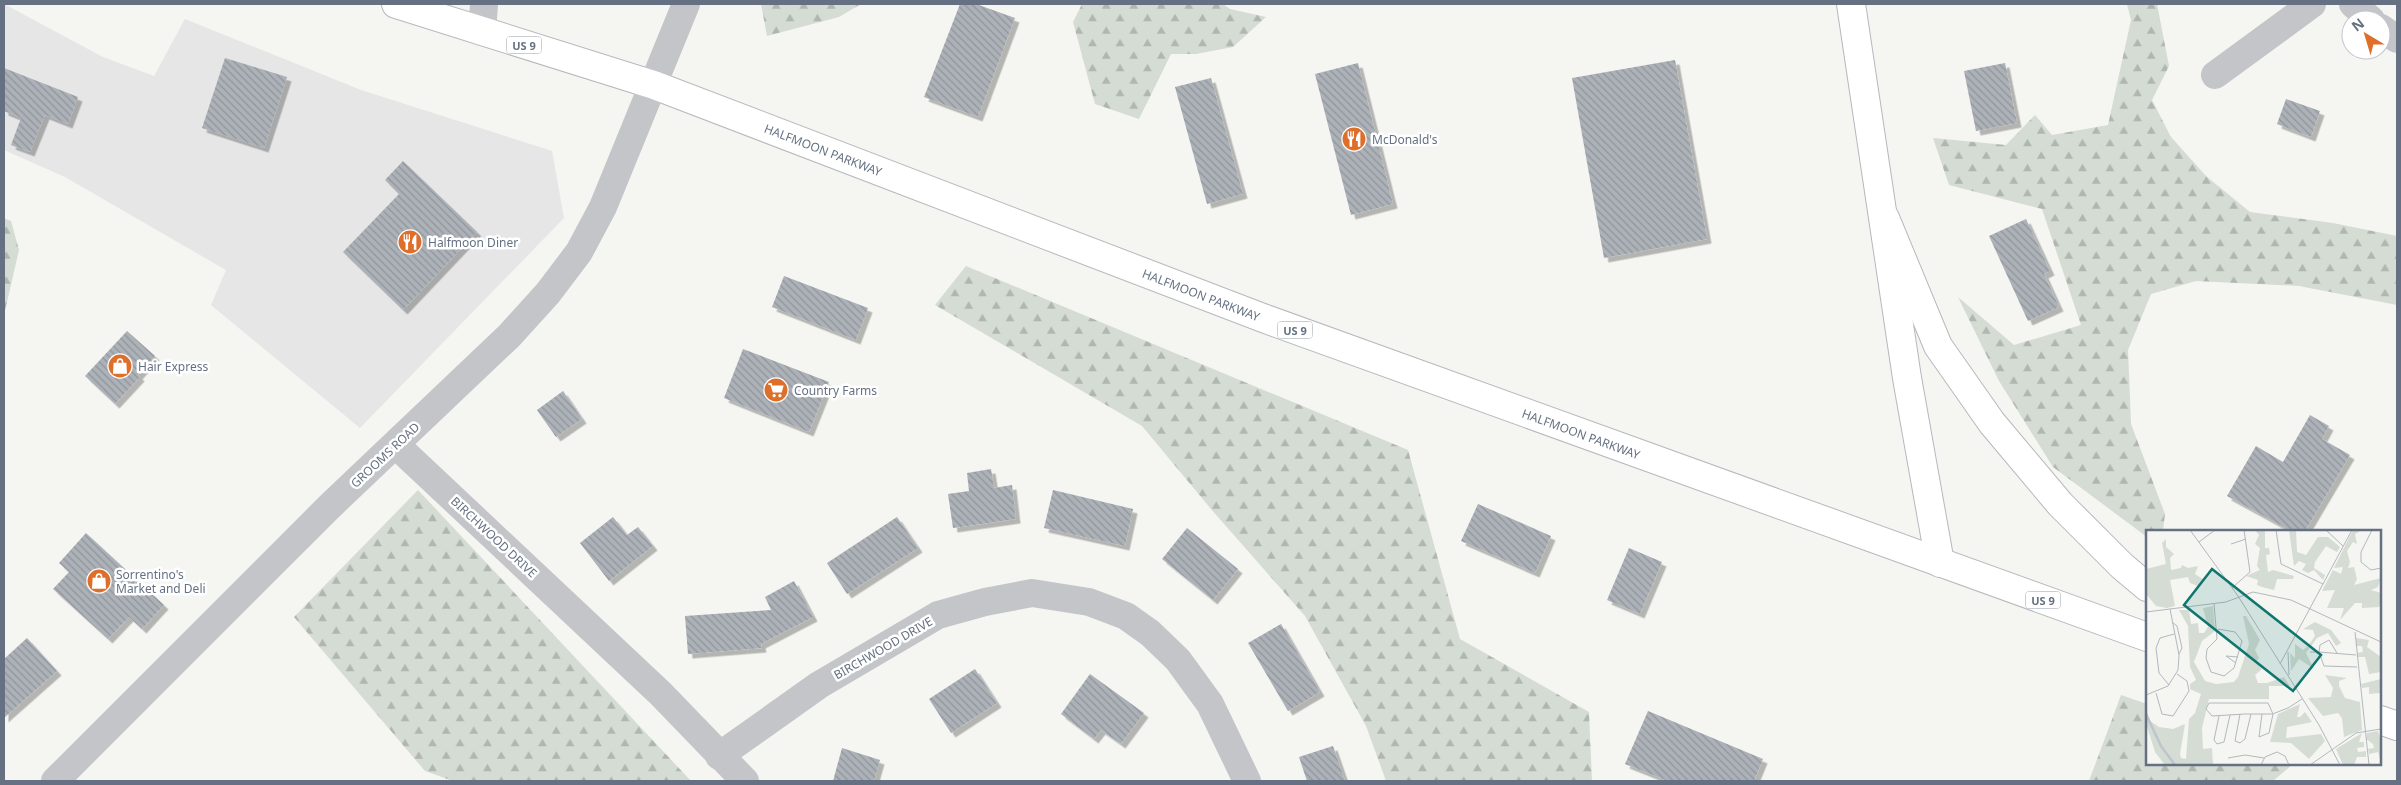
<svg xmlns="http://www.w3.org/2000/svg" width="2401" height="785" font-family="'Noto Sans',sans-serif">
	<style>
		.built { fill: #e5e6e5 }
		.forest { fill: url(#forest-firs) }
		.building { fill: url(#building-back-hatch); filter: url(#shadow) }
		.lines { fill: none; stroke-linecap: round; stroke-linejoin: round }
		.secondary-casing { stroke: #b5b8be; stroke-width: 30 }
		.primary-casing { stroke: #b6b8bd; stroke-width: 30 }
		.minor { stroke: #c3c5c9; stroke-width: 28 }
		.tertiary { stroke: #c3c5c9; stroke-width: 28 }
		.secondary { stroke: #fff; stroke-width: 28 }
		.primary { stroke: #fff; stroke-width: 28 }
		.labels { text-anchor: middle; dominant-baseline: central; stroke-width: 5; stroke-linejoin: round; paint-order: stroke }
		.shield { fill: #fff; stroke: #939ca8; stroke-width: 1 }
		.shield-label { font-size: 11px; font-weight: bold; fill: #657182 }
		.poi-label { font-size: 12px; fill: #657182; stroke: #fff; text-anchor: start }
		.street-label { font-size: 12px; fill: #657182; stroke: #fff }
		.inset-river { fill: none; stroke: #bec6cd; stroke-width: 2.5 }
		.inset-road { fill: none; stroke: #b2b8be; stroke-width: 1 }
		.view { fill: #0f766e; fill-opacity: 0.15; stroke: #0f766e; stroke-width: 2.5 }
		.inset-edge { fill: none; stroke: #657182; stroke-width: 2.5 }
	</style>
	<defs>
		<pattern id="forest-firs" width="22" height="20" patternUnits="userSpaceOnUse" patternTransform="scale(1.25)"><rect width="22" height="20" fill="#d5dcd3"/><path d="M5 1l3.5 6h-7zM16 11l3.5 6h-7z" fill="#b0b7b1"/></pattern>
		<pattern id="building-back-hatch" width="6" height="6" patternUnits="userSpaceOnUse" patternTransform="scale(1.25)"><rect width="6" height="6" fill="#acb2b8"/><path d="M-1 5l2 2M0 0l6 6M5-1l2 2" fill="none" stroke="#90959b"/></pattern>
		<filter id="shadow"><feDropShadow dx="4.5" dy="4.5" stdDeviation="0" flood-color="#0004"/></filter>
	</defs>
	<rect width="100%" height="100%" fill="#f5f5f2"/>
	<polygon class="built" points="4,4 103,57 154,76 185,19 361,90 552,151 564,218 360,428 211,305 226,270 65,177 4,150"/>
	<g class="forest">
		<polygon points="761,4 861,4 839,17 767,36"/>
		<polygon points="1082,4 1223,4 1230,9 1266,17 1233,47 1196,54 1171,54 1139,119 1095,104 1073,22"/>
		<polygon points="2127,4 2157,4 2169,66 2152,100 2171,137 2206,176 2250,212 2333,223 2397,236 2397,305 2299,286 2196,281 2151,294 2128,350 2131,424 2165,514 2163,531 2147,531 2147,537 2053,467 1999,381 1958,297 2014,345 2081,325 2042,209 1949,185 1933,138 2006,145 2035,115 2052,135 2108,125 2131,20"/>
		<polygon points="4,218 11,221 19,250 4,315"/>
		<polygon points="966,266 1408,450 1460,639 1589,712 1592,781 1386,781 1366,726 1305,616 1211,509 1142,426 935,305"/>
		<polygon points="418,490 691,781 453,781 425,771 294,617"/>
		<polygon points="2121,695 2147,704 2147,764 2293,764 2273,781 2089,781"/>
	</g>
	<g class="building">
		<polygon points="960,4 976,4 1015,18 978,117 924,97"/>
		<polygon points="225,58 287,77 264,148 202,128"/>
		<polygon points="1675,60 1707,239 1604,258 1572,78"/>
		<polygon points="1358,63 1393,204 1351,215 1315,74"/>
		<polygon points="2005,63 2017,123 1976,131 1964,71"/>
		<polygon points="4,68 78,97 68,124 45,115 30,152 11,145 21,118 4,111"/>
		<polygon points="1211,78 1243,194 1207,204 1175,87"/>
		<polygon points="2286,99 2320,111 2311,137 2277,124"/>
		<polygon points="403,161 477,232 403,310 343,252 399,194 385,180"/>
		<polygon points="2026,219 2050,271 2044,274 2059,307 2028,321 1989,236"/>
		<polygon points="784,276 868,308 856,340 772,307"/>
		<polygon points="127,331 155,356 138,375 140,377 115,404 85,376"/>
		<polygon points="743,349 829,382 809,432 724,398"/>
		<polygon points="563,391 582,419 556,437 537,410"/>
		<polygon points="2310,415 2329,426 2322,439 2350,455 2305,531 2291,531 2227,496 2256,446 2283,462"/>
		<polygon points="991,469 994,488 1012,485 1016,519 953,528 948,494 969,491 967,473"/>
		<polygon points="1053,490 1133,509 1125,546 1044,528"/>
		<polygon points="1478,504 1551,536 1535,573 1461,541"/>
		<polygon points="613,517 627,535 638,527 653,546 609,581 580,543"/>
		<polygon points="897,517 918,548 847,594 827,563"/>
		<polygon points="1187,528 1238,569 1213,600 1162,559"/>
		<polygon points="86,533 164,605 142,629 129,617 108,639 53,589 69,572 59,563"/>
		<polygon points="1629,548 1662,562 1640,614 1607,600"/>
		<polygon points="794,581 813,617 761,644 762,648 688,654 685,616 771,610 765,597"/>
		<polygon points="1281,624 1320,692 1288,711 1248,643"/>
		<polygon points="27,638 57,671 4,718 4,659"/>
		<polygon points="975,669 997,703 951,733 929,699"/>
		<polygon points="1090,674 1144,713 1121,744 1101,730 1094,739 1061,714"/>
		<polygon points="1648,711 1763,759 1754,781 1668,781 1625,764"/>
		<polygon points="1333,746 1345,781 1307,781 1299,757"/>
		<polygon points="842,748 880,760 874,781 833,781"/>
	</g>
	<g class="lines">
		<defs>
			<polyline id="secondary" points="1851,4 1907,378 1940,563"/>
			<g id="primary">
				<polyline points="396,4 654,85 1263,318 2147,637"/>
				<polyline points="1885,218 1938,346 1992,423 2060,504 2122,566 2147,587"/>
				<polyline points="2380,720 2397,726"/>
			</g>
		</defs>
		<use href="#secondary" class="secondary-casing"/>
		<use href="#primary" class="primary-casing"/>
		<g class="minor">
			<polyline points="2353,4 2371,20"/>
			<polyline points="2381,28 2397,39"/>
			<polyline points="482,32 484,4"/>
			<polyline points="2215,75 2312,4"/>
			<polyline points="396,445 661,694 745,781"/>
			<polyline points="719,756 819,685 938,615 985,602 1032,593 1089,602 1126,616 1150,633 1178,660 1210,704 1247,781"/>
		</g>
		<polyline class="tertiary" points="55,781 329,507 509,336 548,293 579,252 603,207 686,4"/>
		<use href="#secondary" class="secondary"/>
		<use href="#primary" class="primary"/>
	</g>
	<defs>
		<symbol id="restaurant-disc" viewBox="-11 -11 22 22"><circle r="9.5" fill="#dd6f2a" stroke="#fff"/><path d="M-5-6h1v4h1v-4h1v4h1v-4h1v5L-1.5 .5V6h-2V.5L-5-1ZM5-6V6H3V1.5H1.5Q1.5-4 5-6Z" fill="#fff"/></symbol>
		<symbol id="shop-disc" viewBox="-11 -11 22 22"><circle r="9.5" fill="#dd6f2a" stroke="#fff"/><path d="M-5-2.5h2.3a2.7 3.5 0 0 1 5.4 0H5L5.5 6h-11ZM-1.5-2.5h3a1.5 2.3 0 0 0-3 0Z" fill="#fff"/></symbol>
		<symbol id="supermarket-disc" viewBox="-11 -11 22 22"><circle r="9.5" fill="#dd6f2a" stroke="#fff"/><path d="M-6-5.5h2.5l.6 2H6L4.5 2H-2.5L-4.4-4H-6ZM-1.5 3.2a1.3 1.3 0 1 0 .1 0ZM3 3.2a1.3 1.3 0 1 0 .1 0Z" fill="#fff"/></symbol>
	</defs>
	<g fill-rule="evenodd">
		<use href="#restaurant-disc" x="1340" y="125" width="28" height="28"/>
		<use href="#restaurant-disc" x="396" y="228" width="28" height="28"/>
		<use href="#shop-disc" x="106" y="352" width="28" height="28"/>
		<use href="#supermarket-disc" x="762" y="376" width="28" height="28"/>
		<use href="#shop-disc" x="85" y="567" width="28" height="28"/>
	</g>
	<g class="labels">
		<g class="shield">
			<rect x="506.5" y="36.5" width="35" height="17" rx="4"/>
			<rect x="1277.5" y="321.5" width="35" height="17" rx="4"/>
			<rect x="2025.5" y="591.5" width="35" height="17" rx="4"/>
		</g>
		<g class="shield-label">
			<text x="524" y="45">US 9</text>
			<text x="1295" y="330">US 9</text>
			<text x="2043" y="600">US 9</text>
		</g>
		<g class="poi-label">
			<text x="1372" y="139">McDonald's</text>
			<text x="428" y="242">Halfmoon Diner</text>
			<text x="138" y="366">Hair Express</text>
			<text x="794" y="390">Country Farms</text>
			<text x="116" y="574">Sorrentino's<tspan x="116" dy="14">Market and Deli</tspan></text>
		</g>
		<g class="street-label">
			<text transform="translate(823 150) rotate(21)">HALFMOON PARKWAY</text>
			<text transform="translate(1201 295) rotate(21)">HALFMOON PARKWAY</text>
			<text transform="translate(1581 434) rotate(20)">HALFMOON PARKWAY</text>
			<text transform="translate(385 455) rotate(-43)">GROOMS ROAD</text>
			<text transform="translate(494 537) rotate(43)">BIRCHWOOD DRIVE</text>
			<text transform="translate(883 648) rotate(-30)">BIRCHWOOD DRIVE</text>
		</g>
	</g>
	<g transform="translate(2146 530)">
		<rect width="235" height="235" fill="#f5f5f2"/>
		<path d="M109,0H119V18H123L124,24L120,25L122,42L127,40L148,46L147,49H131L128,60L116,57L111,55L112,50L100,46L114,40L111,36L114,18L109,14L113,5ZM143,0H150L151,22L160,25L172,7H182L194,17L191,22L180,16L169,32L168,38L179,45L177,50L168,40L162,43L156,40L160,34L153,31L148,36ZM207,0H216L209,4L211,14L207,12L201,21L204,32L202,38L208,37L211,49L208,55L235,48L232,57L225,60L235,63V72L233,77L216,78V73H209L194,90L198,78H181L189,60L176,61L187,40L195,44L197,37L188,38ZM20,9V17L28,24L24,28L25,40L35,38L36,35L42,38L52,36L49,44L58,50L52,56L44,53L42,47L24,50L29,76L21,78L10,76L0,64V39L20,34L16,13ZM67,76L69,101L56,111L48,132L59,151L70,154L88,152L92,147L103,114L97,86H100L114,110L109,120L113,128L110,132L116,139L109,145L112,153H121L138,147L144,156H123V169H63L56,198L57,219L66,218L67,235H19L9,222L0,193V180L4,191L13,197L27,199L39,194L34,224L35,228L40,229L43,189L49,183L55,164L44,159V154L50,150L44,137L42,96L33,80H43L45,94L52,93L53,103H58L62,97L57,78ZM169,92L185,100L195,113L190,116L182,103L171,108L160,123L168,139L153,129L145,141L144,123L149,128V114L157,120L162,116L169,106L167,100L157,99ZM210,108L223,110L221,117L235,127V142L223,144L219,127H212L211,123L217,122L216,116H210ZM179,145L201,148L193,151V156L199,168L214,172L216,200L198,207L196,188L192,183L177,186L162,168L185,167L187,158ZM235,149V170L234,163L223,164V157L216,158L215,154ZM154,174L151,187H154L159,182L166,192L141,197L140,208L175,204L179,211L163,229L145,213L124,212L132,184ZM232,201L235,212V233L232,222L223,224L222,219L228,218L227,214L220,209L221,203ZM216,203L213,212H218V217L211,218L212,222L220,221V227H211L208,235H197L190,219Z" fill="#d5dcd3"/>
		<path class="inset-river" d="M0,184L15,216L29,235"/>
		<path class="inset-road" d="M44,0L92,66L173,195L194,235M130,0L135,34L177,54M180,0L197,16M226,0L215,22V32L225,40L235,38M0,3V21M53,12L69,0M85,14L100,9M86,58L104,42L98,0M68,74L71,109L61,119L60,128L65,142L78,146L88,138L96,111L89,102L72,99M0,82L80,72L107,62L145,70L235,112M26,92L31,96L36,118L33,124M209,102L223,235M142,122L143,145M164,122H173L174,115L183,110L191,123M210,125L173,122L178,136L211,137M90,133L80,126L92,127M134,134L206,0M23,155L13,143L10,118L14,108L28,104M10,163L16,184L27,186L43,161L41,151L31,144M0,165L22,156L32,140L33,125L24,79M94,184L89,211L94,213L99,209L105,184M116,184L113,207L123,203L127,184L122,173H63L60,179L66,186L99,184H127L129,183L142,178L156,169M73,186L68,210L71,214L78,212L84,185M82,228L99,225L118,228M115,235L119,227L131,222L139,226L143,235M164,235L210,203L235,199"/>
		<path class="view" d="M66,39L175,125L147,161L38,75Z"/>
		<rect width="235" height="235" class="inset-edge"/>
	</g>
	<rect width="2401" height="785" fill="none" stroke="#657182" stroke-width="10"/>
	<g transform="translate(2366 35) rotate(322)"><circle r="24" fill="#ffffff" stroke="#c1c6cd"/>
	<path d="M0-4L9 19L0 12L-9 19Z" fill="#dd6f2a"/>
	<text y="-8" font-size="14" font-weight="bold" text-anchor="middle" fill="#657182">N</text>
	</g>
</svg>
